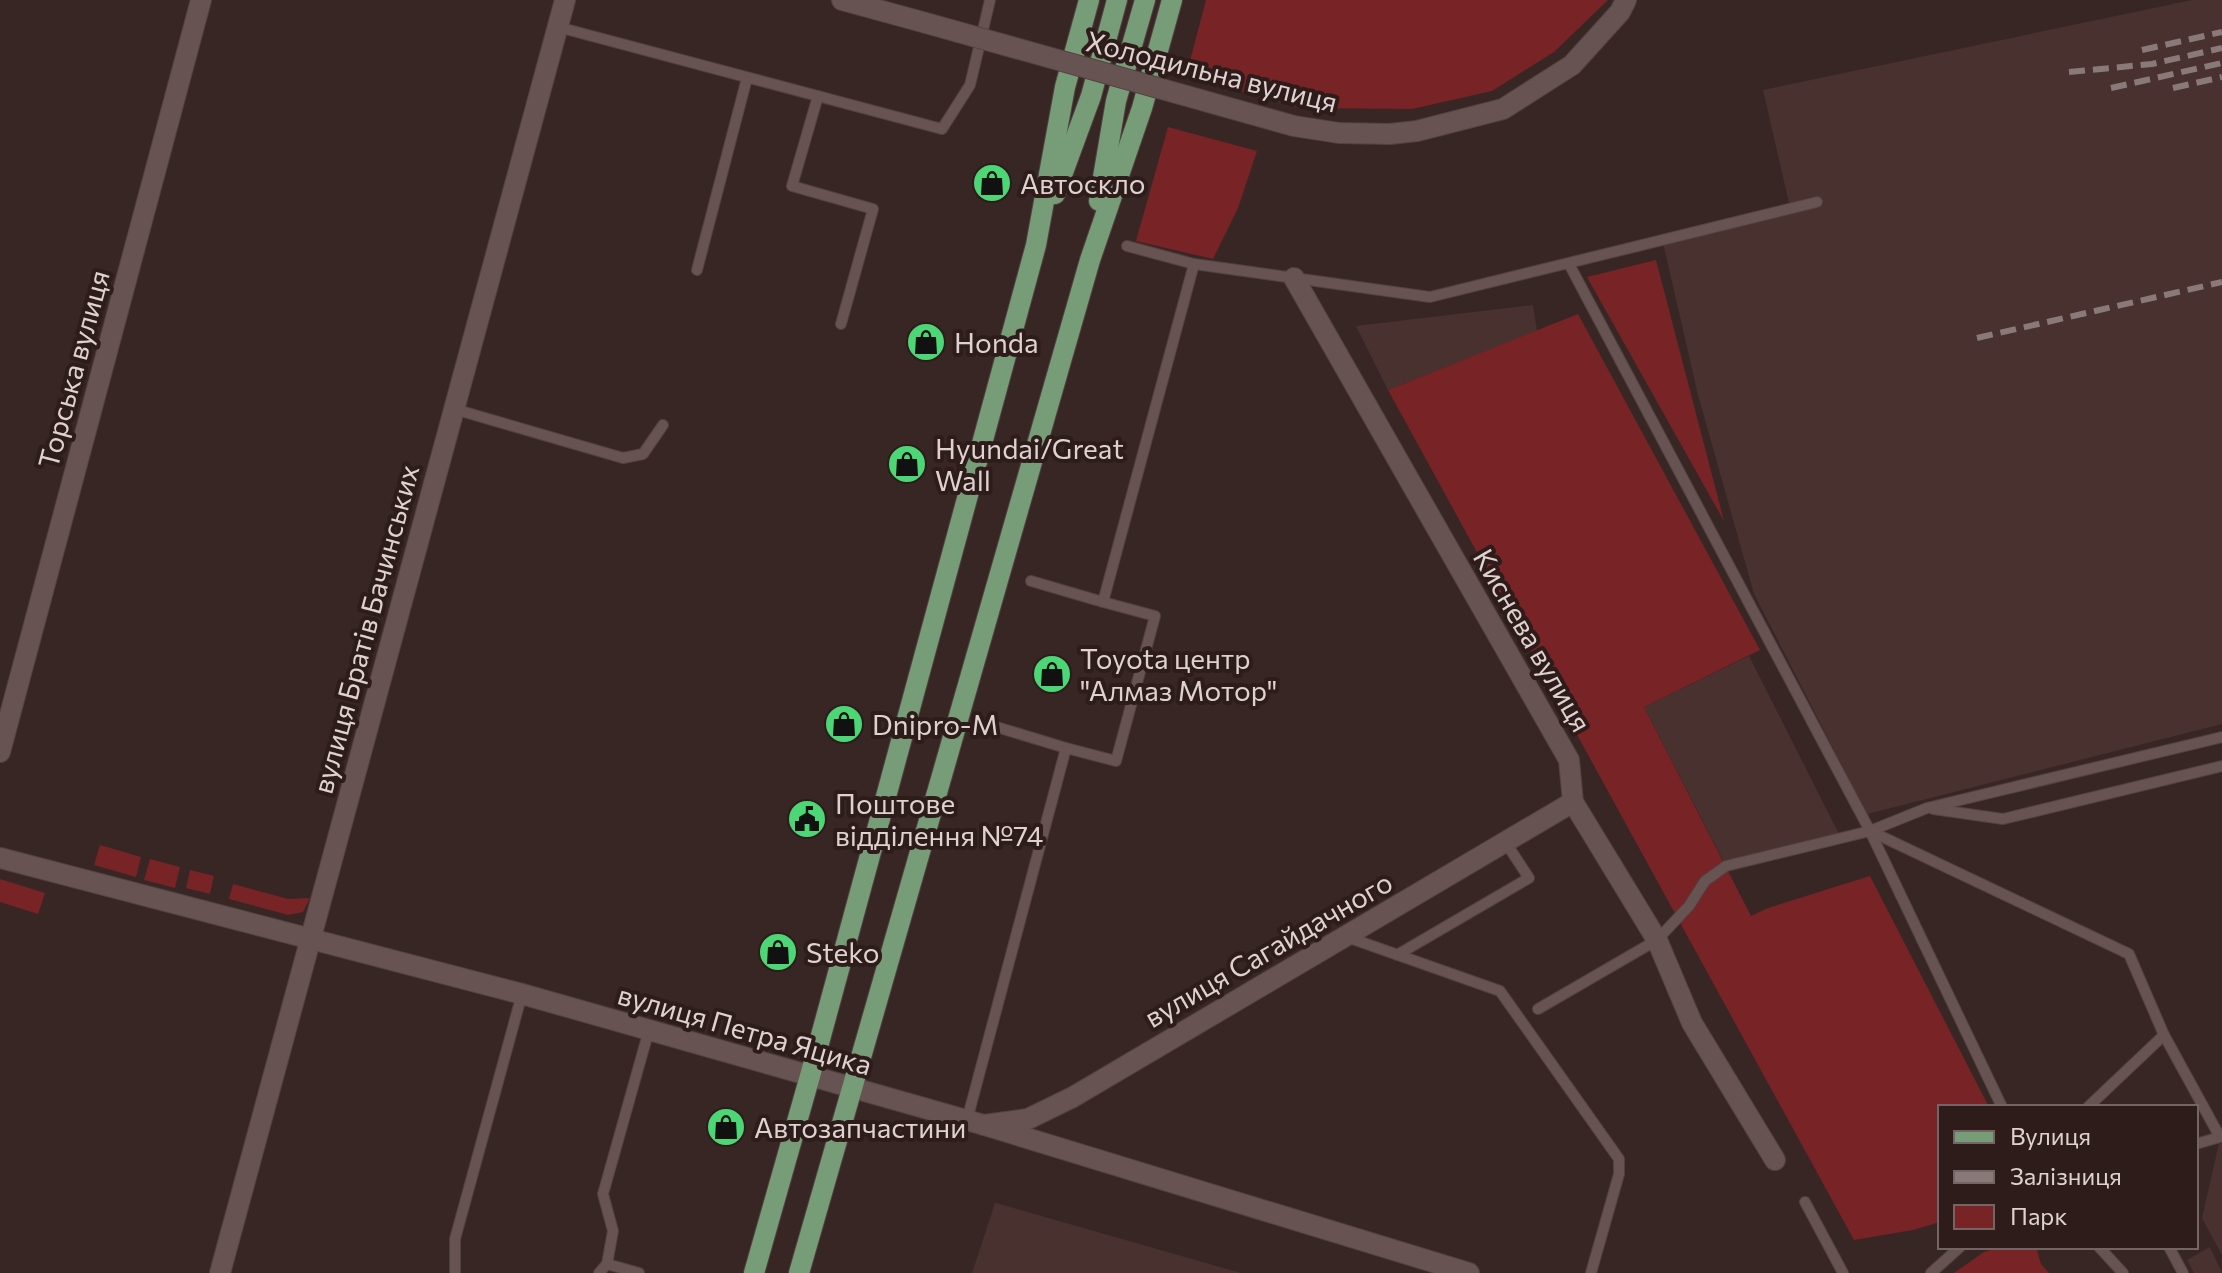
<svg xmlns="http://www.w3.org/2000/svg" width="2222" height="1273" font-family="Commissioner,sans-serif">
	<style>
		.built { fill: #48312f }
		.green { fill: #782325 }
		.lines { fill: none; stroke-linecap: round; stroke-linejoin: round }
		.lane-casing { stroke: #514241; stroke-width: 12 }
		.street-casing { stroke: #514241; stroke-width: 22 }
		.secondary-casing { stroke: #514241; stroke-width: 22 }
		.primary-casing { stroke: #514241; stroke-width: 22 }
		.lane { stroke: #675351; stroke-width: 10 }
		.street { stroke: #675351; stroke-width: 20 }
		.secondary { stroke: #675351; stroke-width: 20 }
		.primary { stroke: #779d78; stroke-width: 20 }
		.rail { stroke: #897a79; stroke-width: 6; stroke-dasharray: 16 8; stroke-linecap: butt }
		.street-bridge-casing { stroke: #514241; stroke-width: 22; stroke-linecap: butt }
		.street-bridge { stroke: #675351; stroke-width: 20 }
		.labels { text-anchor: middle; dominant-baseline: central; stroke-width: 8; stroke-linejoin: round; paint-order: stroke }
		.street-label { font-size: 28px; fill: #ded2d1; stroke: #2e1c1b }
		.poi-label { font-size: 28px; fill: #ded2d1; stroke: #2e1c1b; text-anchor: start }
	</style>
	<rect width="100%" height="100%" fill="#382625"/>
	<g class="built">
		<polygon points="2192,0 2222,0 2222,724 1867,814 1754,594 1698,395 1661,234 1789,203 1763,90"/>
		<polygon points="1533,305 1537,331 1388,390 1356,326"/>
		<polygon points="1749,656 1841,838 1726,866 1644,707"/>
		<polygon points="2222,1130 2222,1255 2202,1218"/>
		<polygon points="995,1203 996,1203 1241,1273 972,1273"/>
		<polygon points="2210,1247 2222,1273 2194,1273 2187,1260"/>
	</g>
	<g class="green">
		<polygon points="1206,0 1608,0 1554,52 1492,91 1412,109 1299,108 1186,76"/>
		<polygon points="1168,127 1257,151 1238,208 1213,259 1136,241"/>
		<polygon points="1656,260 1724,521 1587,277"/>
		<polygon points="1578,314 1760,650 1644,707 1751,916 1768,908 1870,876 1989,1107 1940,1107 1940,1222 1913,1230 1854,1240 1388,390"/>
		<polygon points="100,845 141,857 136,877 94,865"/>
		<polygon points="150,859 180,867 175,888 144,880"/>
		<polygon points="190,870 214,876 210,894 186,888"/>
		<polygon points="0,879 45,893 38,914 0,902"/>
		<polygon points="233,884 288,899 310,898 303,912 288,915 229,899"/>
		<polygon points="2001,1247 2036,1247 2041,1264 2049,1273 1954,1273 1984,1252"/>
	</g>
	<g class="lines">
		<defs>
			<g id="lane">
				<polyline points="558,27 942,129 970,85 990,0"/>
				<polyline points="818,96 792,186 873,209 841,324"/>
				<polyline points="1127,246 1194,264"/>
				<polyline points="1569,264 1870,831 2002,1107"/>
				<polyline points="697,270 747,78"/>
				<polyline points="454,409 623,458 643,454 663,425"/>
				<polyline points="1031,581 1103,602"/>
				<polyline points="990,725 1066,748"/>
				<polyline points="1933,809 2003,819 2222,766"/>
				<polyline points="1870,831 2129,954 2164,1035 2088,1107"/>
				<polyline points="1347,937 1500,991 1619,1159 1619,1174 1591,1273"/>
				<polyline points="1397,955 1529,878 1506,843"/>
				<polyline points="1538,1009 1657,940 1689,906 1705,881 1726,866 1870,831 1927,808 2222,737"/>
				<polyline points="2164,1035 2220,1137 2196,1144"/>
				<polyline points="967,1120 1066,748 1116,761 1155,616 1103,602 1194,264 1430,297 1817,202"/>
				<polyline points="1805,1202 1843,1273"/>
				<polyline points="2099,1247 2123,1273"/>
				<polyline points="2169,1247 2183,1273"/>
				<polyline points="607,1264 639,1273"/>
				<polyline points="455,1273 455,1239 522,994"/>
				<polyline points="599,1273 607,1264 613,1231 603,1194 649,1030"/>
				<polyline points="1931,1273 1960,1247"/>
			</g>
			<g id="street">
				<polyline points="842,0 926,23"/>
				<polyline points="1294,126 1339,133 1390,134 1417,131 1503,109 1572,65 1620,12 1626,0"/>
				<polyline points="1294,278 1569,760 1573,802 1657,940 1692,1023 1775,1160"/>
				<polyline points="0,752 201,0"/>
				<polyline points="984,1125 1028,1119 1073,1097 1573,802"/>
				<polyline points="220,1273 565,0"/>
			</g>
			<polyline id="secondary" points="0,858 522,994 984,1125 1469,1273"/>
			<g id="primary">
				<polyline points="1055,194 1091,96 1117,0"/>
				<polyline points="1099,201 1116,101 1145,0"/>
				<polyline points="754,1273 810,1076 1036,245 1065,87 1089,0"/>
				<polyline points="799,1273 1090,260 1142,108 1172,0"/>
			</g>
		</defs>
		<use href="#lane" class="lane-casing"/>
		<use href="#street" class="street-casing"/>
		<use href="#secondary" class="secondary-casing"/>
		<use href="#primary" class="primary-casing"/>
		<use href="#lane" class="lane"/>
		<use href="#street" class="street"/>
		<use href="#secondary" class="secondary"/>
		<use href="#primary" class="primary"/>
		<g class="rail">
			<polyline points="2142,50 2222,32"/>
			<polyline points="2069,72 2152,64 2222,48"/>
			<polyline points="2111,88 2222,63"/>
			<polyline points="2173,88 2222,77"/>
			<polyline points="1977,338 2222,282"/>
		</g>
		<defs>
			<polyline id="street-bridge" points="926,23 1294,126"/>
		</defs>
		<use href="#street-bridge" class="street-bridge-casing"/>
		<use href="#street-bridge" class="street-bridge"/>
	</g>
	<defs>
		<symbol id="shop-disc" viewBox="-11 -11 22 22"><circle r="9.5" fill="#4cd676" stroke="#2e1c1b"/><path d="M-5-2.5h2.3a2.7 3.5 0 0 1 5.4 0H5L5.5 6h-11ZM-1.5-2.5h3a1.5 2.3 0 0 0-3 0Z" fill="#111"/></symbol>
		<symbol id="civic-disc" viewBox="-11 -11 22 22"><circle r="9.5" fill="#4cd676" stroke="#2e1c1b"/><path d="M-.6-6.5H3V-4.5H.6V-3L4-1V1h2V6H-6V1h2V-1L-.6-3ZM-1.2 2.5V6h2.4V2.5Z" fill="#111"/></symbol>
	</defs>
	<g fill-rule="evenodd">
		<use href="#shop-disc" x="970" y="161" width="44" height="44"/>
		<use href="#shop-disc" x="904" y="320" width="44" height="44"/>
		<use href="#shop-disc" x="885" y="442" width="44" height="44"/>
		<use href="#shop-disc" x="1030" y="652" width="44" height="44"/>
		<use href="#shop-disc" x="822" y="702" width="44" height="44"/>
		<use href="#civic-disc" x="785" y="797" width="44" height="44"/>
		<use href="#shop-disc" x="756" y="930" width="44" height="44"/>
		<use href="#shop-disc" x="704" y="1105" width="44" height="44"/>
	</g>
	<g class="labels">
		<g class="street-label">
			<text transform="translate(1212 71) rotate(14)">Холодильна вулиця</text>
			<text transform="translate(73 369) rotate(-75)">Торська вулиця</text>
			<text transform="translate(365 629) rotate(-75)">вулиця Братів Бачинських</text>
			<text transform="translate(1533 640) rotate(60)">Киснева вулиця</text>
			<text transform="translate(1268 949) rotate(-30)">вулиця Сагайдачного</text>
			<text transform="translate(745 1029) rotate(16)">вулиця Петра Яцика</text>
		</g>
		<g class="poi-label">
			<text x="1020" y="183">Автоскло</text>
			<text x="954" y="342">Honda</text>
			<text x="935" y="448">Hyundai/Great<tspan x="935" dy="32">Wall</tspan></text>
			<text x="1080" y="658">Toyota центр<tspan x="1080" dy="32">"Алмаз Мотор"</tspan></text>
			<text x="872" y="724">Dnipro-M</text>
			<text x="835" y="803">Поштове<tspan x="835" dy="32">відділення №74</tspan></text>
			<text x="806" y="952">Steko</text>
			<text x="754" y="1127">Автозапчастини</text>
		</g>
	</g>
	<rect x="1938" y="1105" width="260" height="144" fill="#2e1c1b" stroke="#746564" stroke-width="2"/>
	<rect x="1954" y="1131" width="40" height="12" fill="#779d78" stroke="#746564" stroke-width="2"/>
	<text x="2010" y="1145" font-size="24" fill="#ded2d1">Вулиця</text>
	<rect x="1954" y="1171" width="40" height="12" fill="#897a79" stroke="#746564" stroke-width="2"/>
	<text x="2010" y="1185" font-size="24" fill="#ded2d1">Залізниця</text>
	<rect x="1954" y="1205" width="40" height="24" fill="#782325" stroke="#746564" stroke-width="2"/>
	<text x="2010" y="1225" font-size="24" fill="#ded2d1">Парк</text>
</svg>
